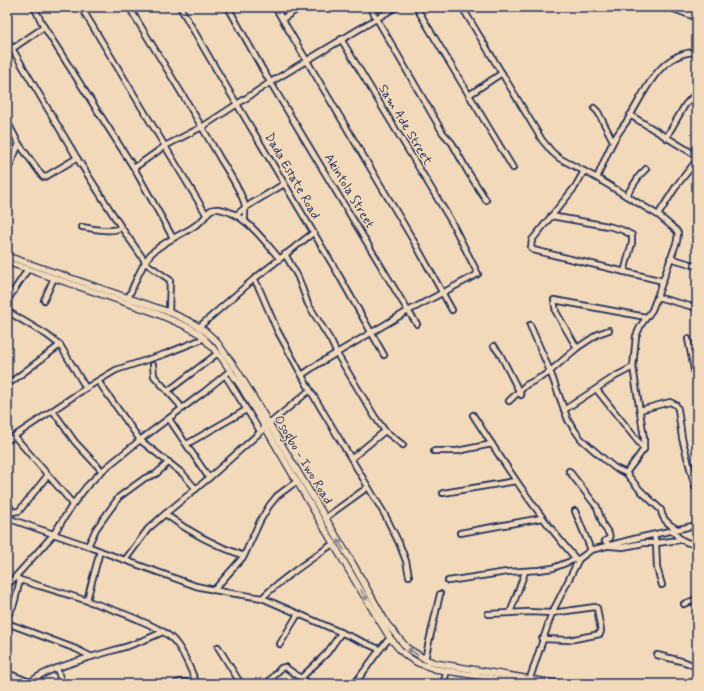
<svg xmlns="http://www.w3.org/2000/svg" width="704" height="691" font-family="Mynerve,sans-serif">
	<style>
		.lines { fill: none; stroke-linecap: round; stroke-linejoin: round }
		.minor-casing { stroke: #1b2f5e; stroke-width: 8 }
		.major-casing { stroke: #1b2f5e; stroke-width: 8 }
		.highway-casing { stroke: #1b2f5e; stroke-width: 9 }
		.minor { stroke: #f2d9b9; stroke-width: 4.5 }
		.major { stroke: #f2d9b9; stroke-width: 5.5 }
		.highway { stroke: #f2d9b9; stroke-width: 6 }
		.oneway { stroke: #86848c }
		.labels { text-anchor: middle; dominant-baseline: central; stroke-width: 3; stroke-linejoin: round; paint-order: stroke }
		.street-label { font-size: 13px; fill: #1b2f5e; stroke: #f2d9b9 }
	</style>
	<rect width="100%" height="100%" fill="#f2d9b9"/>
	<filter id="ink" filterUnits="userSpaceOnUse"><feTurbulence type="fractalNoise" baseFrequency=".025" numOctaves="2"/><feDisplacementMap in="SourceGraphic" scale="8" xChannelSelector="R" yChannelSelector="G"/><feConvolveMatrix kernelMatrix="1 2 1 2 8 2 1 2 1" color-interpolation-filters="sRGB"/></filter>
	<g filter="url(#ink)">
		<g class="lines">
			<defs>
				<g id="minor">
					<polyline points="34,7 44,27 134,168 173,238"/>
					<polyline points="81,7 206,214"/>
					<path d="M129,7C160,58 192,109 221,160C228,171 243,195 245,206C246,210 244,216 245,221"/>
					<polyline points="180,7 216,69 337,272 384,355"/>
					<polyline points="228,7 263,70 408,311 417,324"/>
					<polyline points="275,7 416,245 452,310"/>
					<polyline points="370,7 443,133 452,143 468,172 486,200"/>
					<polyline points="416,7 513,168"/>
					<polyline points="462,7 542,140 552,152 559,158 597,178 658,215 676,230 678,233 677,241 657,297 652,310 641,325 636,336 633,367 644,438 644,449 626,473"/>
					<polyline points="282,19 301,7"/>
					<polyline points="7,40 77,158 121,227 147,264 170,280 169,312"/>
					<polyline points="12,49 44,27"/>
					<polyline points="469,95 502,73"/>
					<polyline points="594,108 598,112 613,141"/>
					<polyline points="630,115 697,156"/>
					<polyline points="7,121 19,144 43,177 45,177 77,158"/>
					<polyline points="666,138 685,105 697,92"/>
					<polyline points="134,168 165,146 202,127 271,82 396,7"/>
					<polyline points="584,171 575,187 532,240 531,247 533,250 663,281"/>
					<polyline points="7,172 19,144"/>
					<path d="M597,178C602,166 607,153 613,142C618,132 625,125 630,116C646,89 661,52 697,52"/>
					<polyline points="626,196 640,175 646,169"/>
					<polyline points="236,215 246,207 284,184"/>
					<polyline points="658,215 677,185 697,160"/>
					<polyline points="551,216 608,226 622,230 632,235 632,243 624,272"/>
					<path d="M82,227C91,228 113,234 121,227"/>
					<polyline points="285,254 298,277 308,304 331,341 337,354 375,417 385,431 403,445"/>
					<polyline points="670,258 697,266"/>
					<polyline points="254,279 259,288 277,330 310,390 385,515 399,543 406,561 409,576"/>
					<polyline points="657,297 697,308"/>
					<path d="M128,298C135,284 140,267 150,255C160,243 181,235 193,227C196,225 201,222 203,219C209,213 208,208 219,209C245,213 263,240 279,258"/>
					<polyline points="44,300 54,278"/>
					<polyline points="7,301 28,269"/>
					<polyline points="7,311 47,335 60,345 86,388"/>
					<path d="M530,325L550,371L568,420L574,429L581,439L605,460L615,468L626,473L640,490L661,510C662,520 669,525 677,529"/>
					<polyline points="199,327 254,279 313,233"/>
					<polyline points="688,339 697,385"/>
					<polyline points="494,346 500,354 521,395"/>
					<polyline points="577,348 556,312 554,300 646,317"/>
					<polyline points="153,365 154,376 179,404 182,409"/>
					<polyline points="225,375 260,431"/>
					<polyline points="302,375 318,364 408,311 478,274 451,221 341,39"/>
					<polyline points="98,381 140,440 183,474 196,489"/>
					<polyline points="7,385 60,345"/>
					<polyline points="597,390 644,449"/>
					<polyline points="168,391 218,353"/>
					<polyline points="509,401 526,385 547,374 577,348 598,334 609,330"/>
					<polyline points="564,410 614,377 633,367"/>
					<polyline points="640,410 670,402 676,405 678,409 682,438 695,487"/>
					<polyline points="53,411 75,442 102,471"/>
					<path d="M473,415C505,465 537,514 576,559H579"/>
					<polyline points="169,419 209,478"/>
					<polyline points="269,424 310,390"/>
					<polyline points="15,437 73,504"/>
					<polyline points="7,441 86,388 116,370 165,354 205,338"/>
					<polyline points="187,444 246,410"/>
					<polyline points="434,451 457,451 492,444"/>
					<polyline points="352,458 385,431"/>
					<polyline points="569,471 597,507 603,525 609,534 610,538 605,541 610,546 623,547 644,543 656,543 680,540"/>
					<polyline points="443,493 516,481"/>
					<polyline points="7,500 12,512 7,521"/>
					<polyline points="575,511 591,550"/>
					<polyline points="12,512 19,511 48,475"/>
					<path d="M165,514C189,532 216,546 244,556"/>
					<polyline points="7,518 88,546 100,551 196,586 224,592 262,598 379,649"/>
					<polyline points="325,518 368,487"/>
					<path d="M673,531C679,540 686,544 697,544"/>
					<polyline points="460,533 542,518"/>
					<polyline points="654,535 656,543 657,568 662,585"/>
					<polyline points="88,546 96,529 119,497 145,478 156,474 169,462"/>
					<polyline points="125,560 148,529 165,514 209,478 266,427"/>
					<path d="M16,577L20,580C59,592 99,603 137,619C150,625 167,631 176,643C185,654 191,671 197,684"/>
					<polyline points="448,581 507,572 539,570 553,568 576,559"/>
					<polyline points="7,586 53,535 73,504 87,486 102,471 140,440 204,392 231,370"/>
					<polyline points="214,590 244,556 260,521 269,506 277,496 297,481"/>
					<path d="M262,598C283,577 309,561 334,543"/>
					<polyline points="87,600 100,551"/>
					<polyline points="684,604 697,599"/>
					<polyline points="510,613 525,572"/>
					<polyline points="488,614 528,612 552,613 595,607 597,608 601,631 600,634 569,640 542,639"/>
					<polyline points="7,618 14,604 20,580"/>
					<polyline points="7,623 76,649 90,656"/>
					<polyline points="280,644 298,614"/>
					<polyline points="218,647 241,684"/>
					<polyline points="657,655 685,662 697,667"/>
					<polyline points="425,659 440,594"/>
					<polyline points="57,668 62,684"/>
					<polyline points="7,673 30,682"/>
					<polyline points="301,678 327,653 341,633"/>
					<polyline points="530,678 552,613 579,559 591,550 638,538 697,525"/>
					<path d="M29,684C36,670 114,651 131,645C142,641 152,637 163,632"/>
					<polyline points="175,684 181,682 186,682"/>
					<polyline points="267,684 281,668 285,667 309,684"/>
					<path d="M354,684C367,669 376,652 390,638"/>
					<polyline points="443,684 447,671"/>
					<polyline points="486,684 487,677"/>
				</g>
				<g id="major">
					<polyline points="7,256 169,312 191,322 204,330 216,341 237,370 353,564 387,624 407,648 425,659 435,663 560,684"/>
					<polyline points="7,262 153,312 188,327 200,334 221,357 242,388 357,584 390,638 401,651 408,657 418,663 435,669 529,684"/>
				</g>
				<g id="highway">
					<polyline points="670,7 697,17"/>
					<polyline points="692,7 697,9"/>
				</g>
			</defs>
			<use href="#minor" class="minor-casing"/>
			<use href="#major" class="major-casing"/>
			<use href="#highway" class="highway-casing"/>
			<use href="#minor" class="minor"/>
			<use href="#major" class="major"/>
			<use href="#highway" class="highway"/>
		</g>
		<defs><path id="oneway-shaft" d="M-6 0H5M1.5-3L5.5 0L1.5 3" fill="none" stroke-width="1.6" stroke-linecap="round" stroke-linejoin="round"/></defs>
		<g class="oneway">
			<use href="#oneway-shaft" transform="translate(341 545) rotate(-121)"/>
			<use href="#oneway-shaft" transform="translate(364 595) rotate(59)"/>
			<use href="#oneway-shaft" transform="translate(413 652) rotate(-147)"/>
		</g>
	</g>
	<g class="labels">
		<g class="street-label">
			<text transform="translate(405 125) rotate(59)">Sam Ade Street</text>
			<text transform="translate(292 176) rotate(60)">Dada Estate Road</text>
			<text transform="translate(349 191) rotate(59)">Akintola Street</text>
			<text transform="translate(303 460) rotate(59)">Osogbo - Iwo Road</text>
		</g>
	</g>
	<rect width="704" height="691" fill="none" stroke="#f2d9b9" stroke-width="24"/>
	<rect x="12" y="12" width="680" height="667" fill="none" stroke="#1b2f5e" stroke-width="1.5" filter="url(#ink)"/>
</svg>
